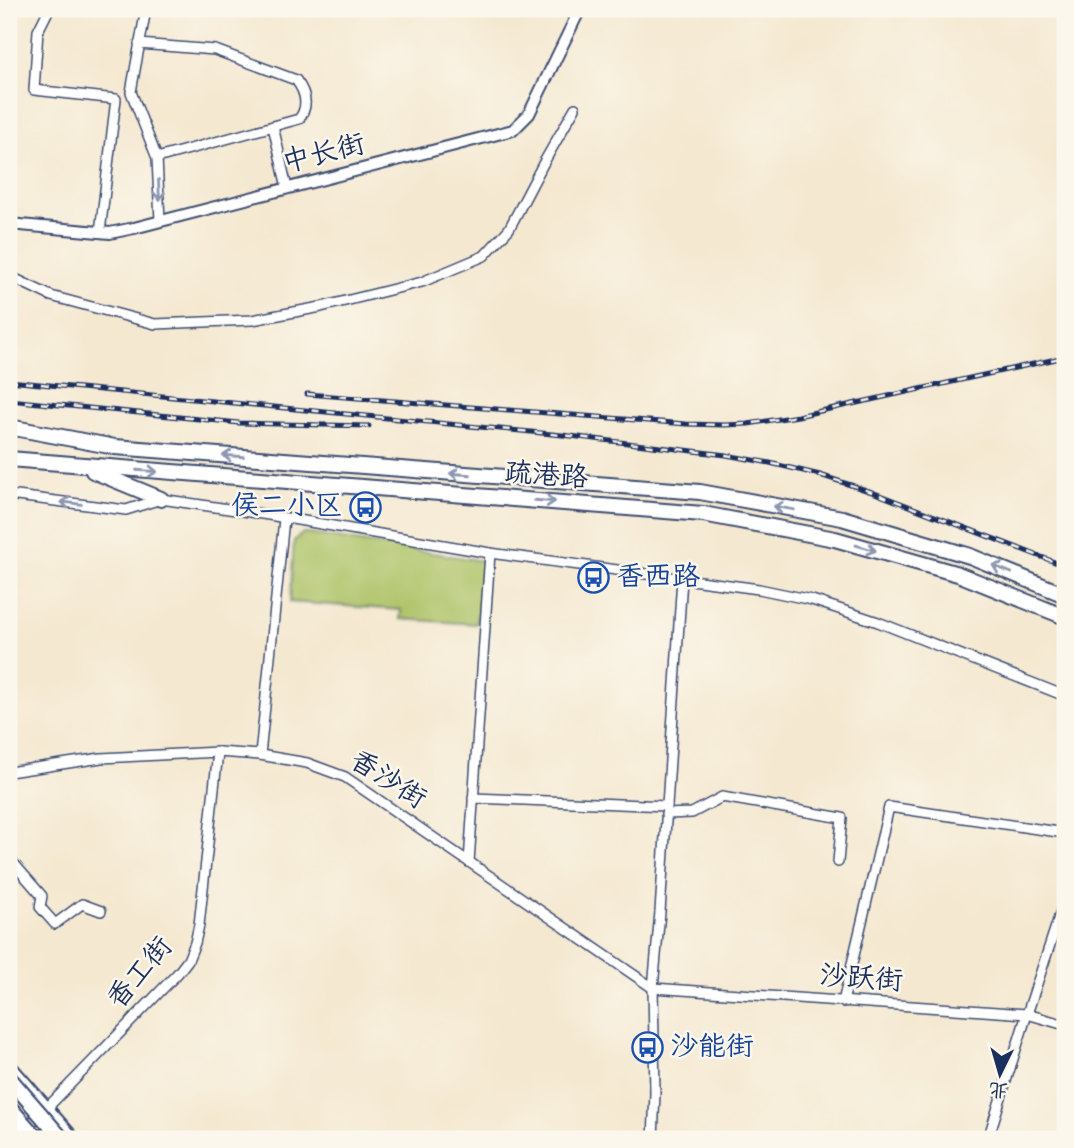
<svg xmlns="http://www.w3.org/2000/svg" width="1074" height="1148" font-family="'Indie Flower','LXGW WenKai TC',sans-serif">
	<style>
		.green { fill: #aec368; stroke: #647963; stroke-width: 2 }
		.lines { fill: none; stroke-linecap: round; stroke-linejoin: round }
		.minor-casing { stroke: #3c4b6f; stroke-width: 12 }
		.tertiary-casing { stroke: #3c4b6f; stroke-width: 14 }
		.primary-casing { stroke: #3c4b6f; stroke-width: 18 }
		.trunk-casing { stroke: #3c4b6f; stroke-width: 18 }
		.minor { stroke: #fff; stroke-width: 9 }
		.tertiary { stroke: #fff; stroke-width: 10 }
		.primary { stroke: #fff; stroke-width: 14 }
		.trunk { stroke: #fff; stroke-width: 14 }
		.rail-casing { stroke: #1b2f5e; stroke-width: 5 }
		.rail { stroke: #fbf7ec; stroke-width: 2.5; stroke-dasharray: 8; stroke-linecap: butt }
		.trunk-bridge-casing { stroke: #3c4b6f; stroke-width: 18; stroke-linecap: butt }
		.trunk-bridge { stroke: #fff; stroke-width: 14 }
		.oneway { stroke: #8d97ae }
		.labels { text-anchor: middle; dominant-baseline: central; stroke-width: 5; stroke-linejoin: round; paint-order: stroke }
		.street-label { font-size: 28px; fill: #1b2f5e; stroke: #fbf7ec }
		.transit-label { font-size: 28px; fill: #164399; stroke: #fbf7ec; text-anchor: start }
	</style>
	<rect width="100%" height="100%" fill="#fbf7ec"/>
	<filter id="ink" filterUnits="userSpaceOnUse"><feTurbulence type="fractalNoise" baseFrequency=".0143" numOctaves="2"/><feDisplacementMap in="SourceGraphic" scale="14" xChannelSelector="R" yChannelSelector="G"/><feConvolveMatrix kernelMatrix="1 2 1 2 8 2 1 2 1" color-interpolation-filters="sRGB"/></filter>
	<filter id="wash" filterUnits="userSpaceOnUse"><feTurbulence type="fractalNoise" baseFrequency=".00686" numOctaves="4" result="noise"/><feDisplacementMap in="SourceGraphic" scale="28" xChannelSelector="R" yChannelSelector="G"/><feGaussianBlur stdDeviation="1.57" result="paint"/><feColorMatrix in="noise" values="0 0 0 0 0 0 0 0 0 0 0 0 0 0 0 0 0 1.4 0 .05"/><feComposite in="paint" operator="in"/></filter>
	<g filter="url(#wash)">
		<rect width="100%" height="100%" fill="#f4e8d0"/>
		<polygon class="green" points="303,533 484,561 476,624 400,619 401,610 290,602 294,541"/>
	</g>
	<g filter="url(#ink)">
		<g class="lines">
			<defs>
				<g id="minor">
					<polyline points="49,9 38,31 34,90 116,99 100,232"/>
					<path d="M139,44L215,50L296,80C306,93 309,106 299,119L157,158L131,92L146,9"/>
					<polyline points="273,126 287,188"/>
					<polyline points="157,158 160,221"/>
					<polyline points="9,276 51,296 155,324 252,320 321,307 422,282 484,256 509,229 543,164 575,108"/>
					<polyline points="9,495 126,510 161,499 269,515 490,553 759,589 812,600 878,622 1065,696"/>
					<polyline points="260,755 284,519"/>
					<polyline points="9,772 101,758 218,752 260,755 307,763 345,777 653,988 1027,1014 1065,1025"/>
					<polyline points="473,798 667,806"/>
					<polyline points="666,814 692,813 722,797 842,818 838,862"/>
					<polyline points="9,858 42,896 40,907 55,924 82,904 101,911"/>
					<polyline points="469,862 490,553"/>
					<polyline points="843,1002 889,807 1065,833"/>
					<polyline points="13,1139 46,1109 178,973 188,960 195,943 199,925 218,752"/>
					<polyline points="653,1139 655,1093 653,988 660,912 682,578"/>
					<polyline points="988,1139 1027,1014 1065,899"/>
				</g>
				<polyline id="tertiary" points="9,224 110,233 134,228 513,130 529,114 580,9"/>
				<g id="primary">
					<polyline points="9,1067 72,1139"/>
					<polyline points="9,1122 24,1139"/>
				</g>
				<g id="trunk">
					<polyline points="9,427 115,447 700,492 842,518 970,556 1065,595"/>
					<polyline points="9,459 703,514 835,539 958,574 1065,617"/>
					<polyline points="93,471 161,499"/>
				</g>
			</defs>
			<use href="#minor" class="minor-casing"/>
			<use href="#tertiary" class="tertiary-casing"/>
			<use href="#primary" class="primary-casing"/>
			<use href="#trunk" class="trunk-casing"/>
			<use href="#minor" class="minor"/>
			<use href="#tertiary" class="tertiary"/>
			<use href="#primary" class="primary"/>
			<use href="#trunk" class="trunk"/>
			<defs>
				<g id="rail">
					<polyline points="9,381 562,435 726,455 770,463 820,475 872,492 1065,566"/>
					<polyline points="307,394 686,424 724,425 748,424 798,416 1065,357"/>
					<polyline points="9,400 239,423 369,426"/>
				</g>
			</defs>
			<use href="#rail" class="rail-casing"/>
			<use href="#rail" class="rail"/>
			<defs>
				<g id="trunk-bridge">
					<polyline points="9,1078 62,1139"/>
					<polyline points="9,1107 37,1139"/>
				</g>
			</defs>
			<use href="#trunk-bridge" class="trunk-bridge-casing"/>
			<use href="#trunk-bridge" class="trunk-bridge"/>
		</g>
		<defs><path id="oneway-shaft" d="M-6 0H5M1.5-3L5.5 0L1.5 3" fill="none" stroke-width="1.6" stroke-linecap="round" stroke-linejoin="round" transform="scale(1.75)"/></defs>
		<g class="oneway">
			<use href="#oneway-shaft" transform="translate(159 190) rotate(87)"/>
			<use href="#oneway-shaft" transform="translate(233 456) rotate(-176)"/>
			<use href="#oneway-shaft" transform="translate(147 471) rotate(4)"/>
			<use href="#oneway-shaft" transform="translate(460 474) rotate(-176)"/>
			<use href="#oneway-shaft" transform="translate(545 501) rotate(4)"/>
			<use href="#oneway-shaft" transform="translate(71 503) rotate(-173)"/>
			<use href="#oneway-shaft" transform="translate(784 508) rotate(-170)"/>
			<use href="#oneway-shaft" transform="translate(866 548) rotate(16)"/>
			<use href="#oneway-shaft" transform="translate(1002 569) rotate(-158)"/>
		</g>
	</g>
	<defs>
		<symbol id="bus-ring" viewBox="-11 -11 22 22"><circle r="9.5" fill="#fbf7ec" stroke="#1a4fb4" stroke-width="1.5"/><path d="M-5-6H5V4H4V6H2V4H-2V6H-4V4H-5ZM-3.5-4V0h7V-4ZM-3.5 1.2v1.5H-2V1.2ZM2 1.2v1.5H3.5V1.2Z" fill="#1a4fb4"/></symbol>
	</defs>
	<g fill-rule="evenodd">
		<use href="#bus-ring" x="348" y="490" width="35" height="35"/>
		<use href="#bus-ring" x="576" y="560" width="35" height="35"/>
		<use href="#bus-ring" x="630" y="1030" width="35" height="35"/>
	</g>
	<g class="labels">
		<g class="street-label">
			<text transform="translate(324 155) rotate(-14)">中长街</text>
			<text transform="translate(546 477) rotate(4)">疏港路</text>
			<text transform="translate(387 781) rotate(32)">香沙街</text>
			<text transform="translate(141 974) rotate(-50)">香工街</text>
			<text transform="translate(861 980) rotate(4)">沙跃街</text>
		</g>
		<g class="transit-label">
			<text x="343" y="507" text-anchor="end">侯二小区</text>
			<text x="616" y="578">香西路</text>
			<text x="670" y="1048">沙能街</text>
		</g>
	</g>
	<rect width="1074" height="1148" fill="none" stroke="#fbf7ec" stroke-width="35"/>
	<g transform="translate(1000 1074) rotate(185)" stroke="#fbf7ec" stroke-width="5" paint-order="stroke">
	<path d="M0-5L12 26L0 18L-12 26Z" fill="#1b2f5e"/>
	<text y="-10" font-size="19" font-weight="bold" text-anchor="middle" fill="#1b2f5e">北</text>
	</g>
</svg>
